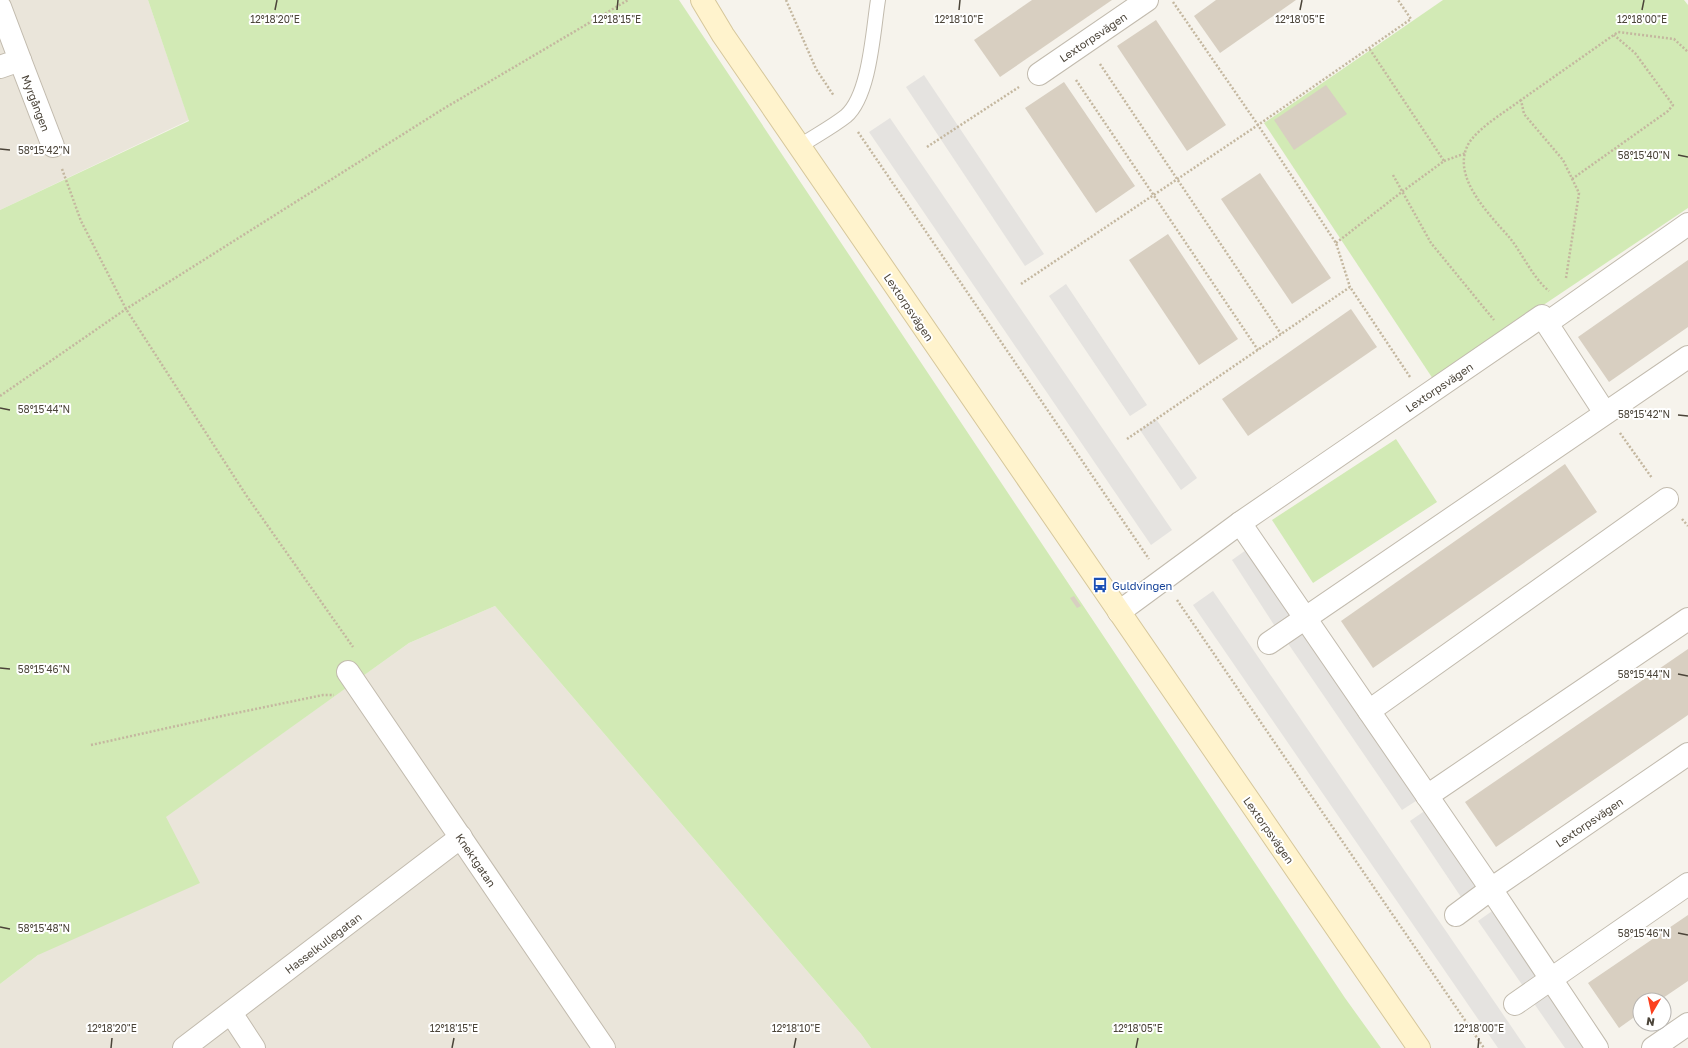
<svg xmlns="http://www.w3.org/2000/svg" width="1688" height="1048" font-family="'Golos Text',sans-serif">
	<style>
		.residential { fill: #eae5da }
		.green { fill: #d2eab5 }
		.parking { fill: #e5e3e0 }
		.building { fill: #d8cfc1 }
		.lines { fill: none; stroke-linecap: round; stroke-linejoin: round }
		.lane-casing { stroke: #c2bbae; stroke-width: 16 }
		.street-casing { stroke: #c2bbae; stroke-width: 24 }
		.secondary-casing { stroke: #d6c79b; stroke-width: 24 }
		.path { stroke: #c4b79f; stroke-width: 2.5; stroke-dasharray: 2 2; stroke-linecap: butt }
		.lane { stroke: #fff; stroke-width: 14 }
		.street { stroke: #fff; stroke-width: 22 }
		.secondary { stroke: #fff3cd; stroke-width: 22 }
		.ticks { fill: none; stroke: #4b4439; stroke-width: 1.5 }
		.labels { text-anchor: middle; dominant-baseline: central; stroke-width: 4; stroke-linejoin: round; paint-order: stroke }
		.street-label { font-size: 11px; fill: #4b4439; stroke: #fff }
		.transit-label { font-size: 11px; fill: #164399; stroke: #fff; text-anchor: start }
		.ticks-label { font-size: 10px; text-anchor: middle; fill: #4b4439; stroke: #fff; stroke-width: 4; stroke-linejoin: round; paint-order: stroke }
	</style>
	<rect width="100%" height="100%" fill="#f6f3ec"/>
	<g class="residential">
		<polygon points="0,0 148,0 189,120 0,210"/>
		<polygon points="495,606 861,1034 871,1048 0,1048 0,984 38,955 165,817 409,643"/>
	</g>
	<g class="green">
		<polygon points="148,0 679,0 1345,998 1381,1048 871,1048 861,1034 495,606 409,643 166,817 200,883 38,955 0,984 0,210 189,121"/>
		<polygon points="1443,0 1684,0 1688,5 1688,208 1433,379 1264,123"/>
		<polygon points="1396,439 1437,502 1313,583 1272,520"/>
	</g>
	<g class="parking">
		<polygon points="924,75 1044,254 1025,266 906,87"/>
		<polygon points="890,118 1172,530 1151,545 869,132"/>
		<polygon points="1066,284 1147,405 1130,416 1049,296"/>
		<polygon points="1156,419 1197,478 1181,490 1140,430"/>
		<polygon points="1249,548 1295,619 1278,631 1232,560"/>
		<polygon points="1213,591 1526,1048 1498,1048 1193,605"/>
		<polygon points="1302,628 1419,799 1402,810 1285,639"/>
		<polygon points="1426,810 1478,886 1461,897 1410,821"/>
		<polygon points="1495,909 1542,977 1525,989 1478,921"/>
		<polygon points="1551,990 1591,1048 1565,1048 1533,1002"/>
	</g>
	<g class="building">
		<polygon points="1032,0 1112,0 1000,77 974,40"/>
		<polygon points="1216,0 1296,0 1220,53 1194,16"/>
		<polygon points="1156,20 1226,125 1187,151 1117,46"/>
		<polygon points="1064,82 1135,186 1096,213 1025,108"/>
		<polygon points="1326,85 1347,114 1294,150 1274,120"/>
		<polygon points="1260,173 1331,278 1292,304 1221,199"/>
		<polygon points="1168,234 1238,339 1199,365 1129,260"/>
		<polygon points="1688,260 1688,327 1609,382 1578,337"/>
		<polygon points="1351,309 1377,347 1248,436 1222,399"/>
		<polygon points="1565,464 1597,512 1373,668 1341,621"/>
		<polygon points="1074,596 1081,606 1077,608 1070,598"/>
		<polygon points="1688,649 1688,715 1496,847 1465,802"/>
		<polygon points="1688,915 1688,981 1660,1000 1640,1000 1640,1013 1619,1028 1588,983"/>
	</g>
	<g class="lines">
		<defs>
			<path id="lane" d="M800,146C815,136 832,127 846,116C870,95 873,31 878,0"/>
			<g id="street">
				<polyline points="0,7 20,60 0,67"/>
				<polyline points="20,60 53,146"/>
				<polyline points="1039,74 1147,0"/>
				<polyline points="1547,323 1688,224"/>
				<polyline points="1240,523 1491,889 1597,1048"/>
				<polyline points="1119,612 1240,523 1542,316 1605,413"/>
				<polyline points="1269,643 1688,357"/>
				<polyline points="348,672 604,1048"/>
				<polyline points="1369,711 1667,499"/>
				<polyline points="1427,796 1688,619"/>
				<polyline points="1456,915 1491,889 1688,754"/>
				<polyline points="1515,1004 1688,884"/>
				<polyline points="231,1013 254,1048"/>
				<polyline points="184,1048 461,837"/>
				<polyline points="1653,1048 1688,1024"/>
			</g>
			<polyline id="secondary" points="702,0 723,35 1419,1048"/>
		</defs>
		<use href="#lane" class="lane-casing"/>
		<use href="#street" class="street-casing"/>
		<use href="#secondary" class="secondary-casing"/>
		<g class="path">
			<polyline points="786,0 816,69 834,96"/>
			<polyline points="1173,2 1258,125 1336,243 1350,287"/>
			<polyline points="1100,64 1281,334"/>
			<polyline points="1076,80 1258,350"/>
			<path d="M1521,100C1505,112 1484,124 1471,140C1447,173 1489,214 1509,237C1523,254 1532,277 1549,291"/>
			<polyline points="858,132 1149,559"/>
			<polyline points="927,147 1019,87"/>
			<polyline points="1444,161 1466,153"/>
			<polyline points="62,169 81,221 126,309 246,495 353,647"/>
			<polyline points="1393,175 1431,243 1494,320"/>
			<polyline points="1572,179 1668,111 1673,105 1635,53 1614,35"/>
			<polyline points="1336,243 1403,191 1444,161 1369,48"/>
			<polyline points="1566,278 1579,193 1563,160 1524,114 1521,100 1618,32 1674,39 1688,52"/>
			<polyline points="1021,284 1258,125 1411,19 1398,0"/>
			<polyline points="0,396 126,309 443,109 628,0"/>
			<polyline points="1620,433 1652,478"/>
			<polyline points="1127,439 1350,287 1410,377"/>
			<polyline points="1682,519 1688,526"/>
			<polyline points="1177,600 1484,1048"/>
			<polyline points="91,745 217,717 323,695 334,695"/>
		</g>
		<use href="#lane" class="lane"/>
		<use href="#street" class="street"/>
		<use href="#secondary" class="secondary"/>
	</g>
	<path class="ticks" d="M275,10L277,0M617,10L618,0M959,10L960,0M1300,10L1302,0M1642,10L1644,0M0,149L10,150M1678,155L1688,157M0,408L10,410M1678,415L1688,416M0,668L10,669M1678,674L1688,676M0,927L10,929M1678,933L1688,935M111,1048L112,1038M452,1048L454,1038M794,1048L796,1038M1136,1048L1138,1038M1478,1048L1479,1038"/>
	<defs>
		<symbol id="bus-bare" viewBox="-9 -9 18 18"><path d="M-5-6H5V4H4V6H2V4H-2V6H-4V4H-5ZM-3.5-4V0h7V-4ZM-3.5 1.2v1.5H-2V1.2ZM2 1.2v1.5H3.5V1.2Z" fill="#1a4fb4" stroke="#fff" stroke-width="2.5" paint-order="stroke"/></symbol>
	</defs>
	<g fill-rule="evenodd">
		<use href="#bus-bare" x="1089" y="574" width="22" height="22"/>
	</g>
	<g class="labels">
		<g class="street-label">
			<text transform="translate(1093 37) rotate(-34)">Lextorpsvägen</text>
			<text transform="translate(36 103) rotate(69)">Myrgången</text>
			<text transform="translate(909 307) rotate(56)">Lextorpsvägen</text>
			<text transform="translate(1439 387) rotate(-34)">Lextorpsvägen</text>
			<text transform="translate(1589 822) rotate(-34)">Lextorpsvägen</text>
			<text transform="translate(1269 830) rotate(55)">Lextorpsvägen</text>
			<text transform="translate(476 860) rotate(56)">Knektgatan</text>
			<text transform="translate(323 943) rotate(-37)">Hasselkullegatan</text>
		</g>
		<g class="transit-label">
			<text x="1112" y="585">Guldvingen</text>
		</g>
	</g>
	<g class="ticks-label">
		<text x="275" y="23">12°18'20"E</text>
		<text x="617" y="23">12°18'15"E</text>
		<text x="959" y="23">12°18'10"E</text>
		<text x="1300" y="23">12°18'05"E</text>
		<text x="1642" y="23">12°18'00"E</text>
		<text x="44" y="154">58°15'42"N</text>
		<text x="1644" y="159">58°15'40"N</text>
		<text x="44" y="413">58°15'44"N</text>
		<text x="1644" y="418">58°15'42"N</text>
		<text x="44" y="673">58°15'46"N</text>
		<text x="1644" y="678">58°15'44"N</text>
		<text x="44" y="932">58°15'48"N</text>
		<text x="1644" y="937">58°15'46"N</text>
		<text x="112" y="1032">12°18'20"E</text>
		<text x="454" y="1032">12°18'15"E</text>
		<text x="796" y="1032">12°18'10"E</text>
		<text x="1138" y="1032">12°18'05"E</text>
		<text x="1479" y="1032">12°18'00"E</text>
	</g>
	<g transform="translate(1652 1012) rotate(189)"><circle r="19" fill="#ffffff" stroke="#b7b4b0"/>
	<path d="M0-3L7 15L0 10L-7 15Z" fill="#fc3f1d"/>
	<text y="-6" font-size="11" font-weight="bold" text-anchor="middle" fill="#4b4439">N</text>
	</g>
</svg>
